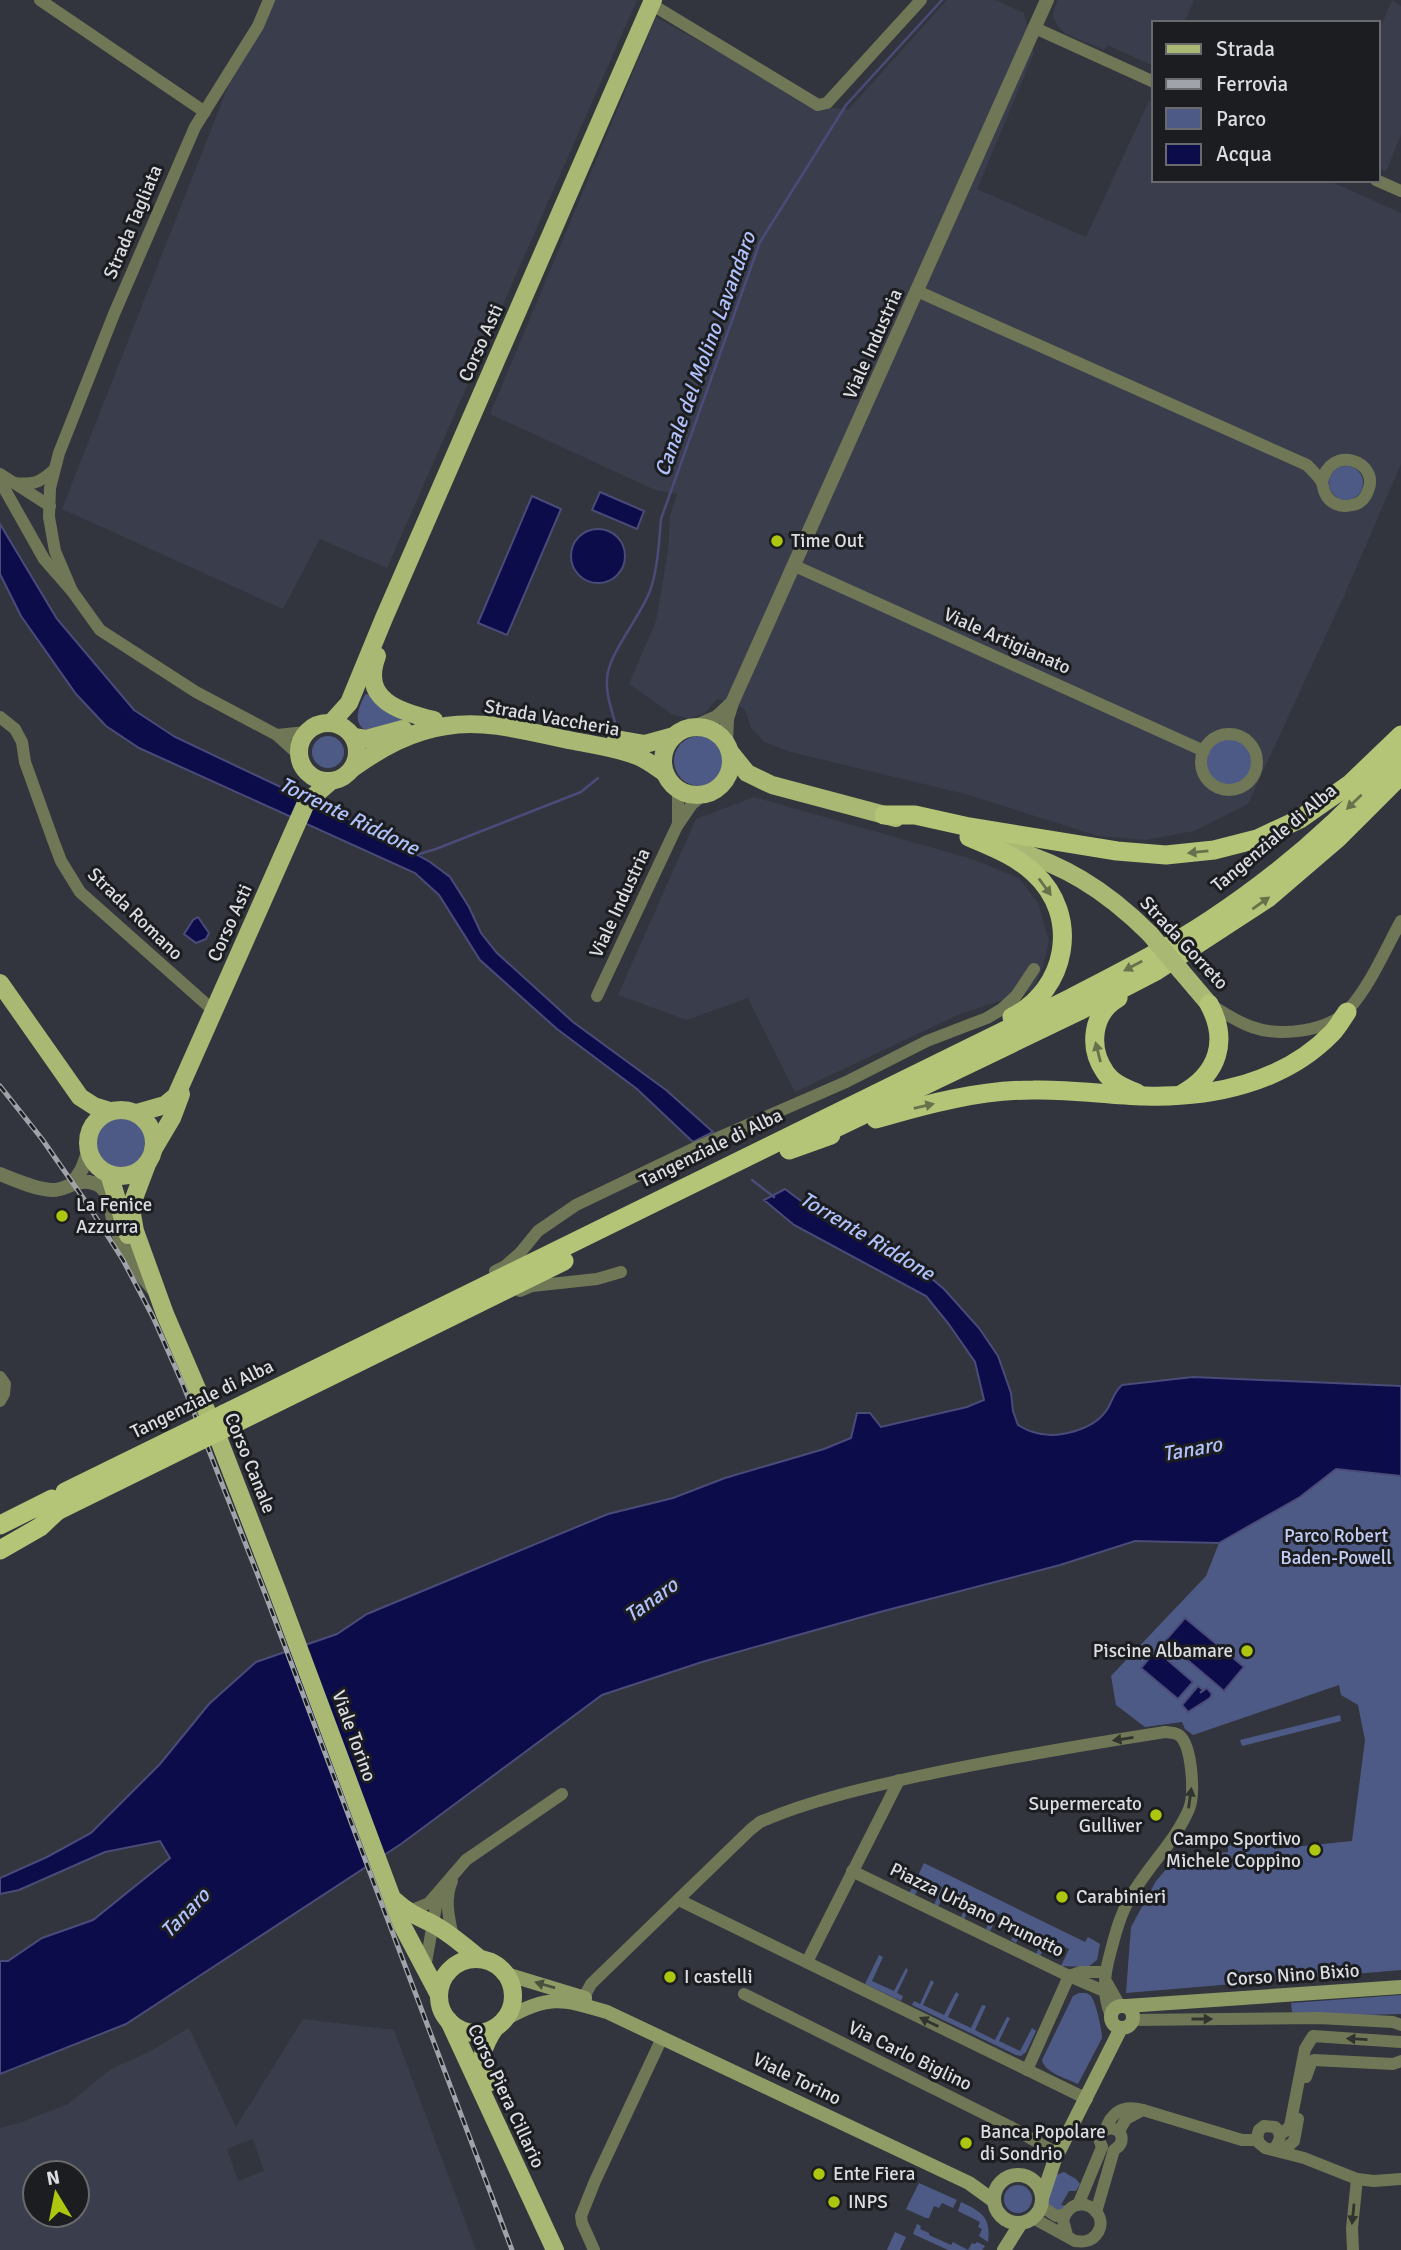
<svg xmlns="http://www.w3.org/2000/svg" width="1401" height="2250" font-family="Signika,sans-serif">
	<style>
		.built { fill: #3a3e4c; fill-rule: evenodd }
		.green { fill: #4e5a86 }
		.water { fill: #0c0c4b; stroke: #4a4b78; stroke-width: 2 }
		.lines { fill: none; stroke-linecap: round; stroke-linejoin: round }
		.stream { stroke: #4a4b78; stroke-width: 2.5 }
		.minor { stroke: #707756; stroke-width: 12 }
		.tertiary { stroke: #707756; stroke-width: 14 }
		.secondary { stroke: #909c66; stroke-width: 14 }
		.primary { stroke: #a9b872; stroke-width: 18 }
		.trunk { stroke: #b4c577; stroke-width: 19 }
		.rail-casing { stroke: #a0a3a9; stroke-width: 5 }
		.rail { stroke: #1b1d20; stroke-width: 2.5; stroke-dasharray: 8; stroke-linecap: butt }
		.primary-bridge { stroke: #a9b872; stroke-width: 18 }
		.trunk-bridge { stroke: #b4c577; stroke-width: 19 }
		.oneway { fill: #68714c }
		.oneway2 { fill: #30342e }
		.oneway3 { fill: #4a503c }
		.poi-dot { fill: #adc60f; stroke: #1b1d20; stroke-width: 2.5 }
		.labels { text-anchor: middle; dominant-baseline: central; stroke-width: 6; stroke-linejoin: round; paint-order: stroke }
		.street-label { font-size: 19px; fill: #dbdde2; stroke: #1b1d20 }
		.poi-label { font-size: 19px; fill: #dbdde2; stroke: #1b1d20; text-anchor: start }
		.park-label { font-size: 19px; fill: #c3cef6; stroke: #1b1d20 }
		.water-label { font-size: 21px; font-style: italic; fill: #b1c1fc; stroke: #1b1d20 }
	</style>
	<rect width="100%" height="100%" fill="#32353d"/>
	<g class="built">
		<polygon points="262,0 637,0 387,568 320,539 283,609 62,509"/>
		<polygon points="947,0 995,0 1024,13 1034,53 977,189 1086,237 1149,101 1154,103 1154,180 1327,180 1401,213 1401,464 1344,596 1248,804 1194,831 1145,840 1098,836 969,795 791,752 764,742 751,728 745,709 717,699 705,713 688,719 672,714 629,684 656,621 668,550 670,516 677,494 655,490 490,414 656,17 813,105 848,110"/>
		<polygon points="1058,0 1194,0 1184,23 1154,23 1154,66 1107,45 1104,50 1066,34 1058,27 1053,17 1054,9"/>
		<polygon points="1392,0 1401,6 1401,135 1386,171 1378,167 1378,33"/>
		<polygon points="754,797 972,859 1019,878 1038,903 1049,941 1043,967 1033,990 960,1014 795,1092 748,998 687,1020 618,995 696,819"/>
		<path d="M303,2019L394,2030L476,2250H0V2128L22,2122L68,2104L111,2069L149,2052L189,2028L236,2127ZM253,2139L264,2171L238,2181L227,2149ZM35,2173H77V2215H35Z"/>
	</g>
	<g class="green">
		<circle cx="1346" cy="483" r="17"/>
		<path d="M374,691L412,719L365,730C352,721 359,707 365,695Z"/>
		<circle cx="328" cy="752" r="16"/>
		<circle cx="699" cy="761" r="25"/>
		<circle cx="1231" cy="762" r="25"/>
		<circle cx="121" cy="1143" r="28"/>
		<polygon points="1336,1469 1401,1476 1401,1970 1126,1993 1131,1927 1156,1881 1170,1865 1219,1861 1218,1853 1228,1852 1228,1842 1272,1839 1274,1849 1352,1841 1365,1740 1358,1705 1341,1695 1339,1685 1193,1735 1185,1729 1182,1722 1145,1727 1116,1705 1111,1676 1206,1576 1219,1543"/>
		<polygon points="1340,1715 1341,1721 1242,1746 1240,1740"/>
		<polygon points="924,1863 1085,1942 1088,1937 1100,1944 1097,1960 1088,1967 1061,1966 1069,1949 1049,1939 1040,1956 1036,1954 1044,1937 1024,1927 1016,1943 1011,1940 1019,1924 999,1914 990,1931 986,1929 994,1912 973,1902 964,1919 961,1917 969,1900 947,1889 938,1907 934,1905 942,1887 924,1878 914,1897 909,1894"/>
		<polygon points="879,1955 883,1957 872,1981 894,1991 906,1968 908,1970 897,1993 903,1996 901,2001 865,1984"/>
		<polygon points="931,1980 934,1982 923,2005 944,2015 956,1992 959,1994 948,2017 971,2028 982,2005 986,2006 975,2030 995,2040 1007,2017 1010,2018 999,2041 1020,2051 1032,2028 1036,2031 1026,2052 1021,2056 1016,2055 912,2005 914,2001 920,2004"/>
		<path d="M1079,1993C1084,1993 1087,1992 1091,1996C1096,2003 1102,2029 1102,2038L1078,2084C1066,2078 1045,2073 1042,2060L1073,1996Z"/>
		<polygon points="1401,1995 1401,2014 1319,2016 1292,2012 1291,2003"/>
		<polygon points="1064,2172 1076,2179 1080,2184 1076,2191 1069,2191 1061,2205 1068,2206 1059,2211 1046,2203 1056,2175"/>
		<polygon points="919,2183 957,2200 953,2208 942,2203 939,2208 934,2206 929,2218 926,2218 906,2209"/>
		<circle cx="1018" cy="2199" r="14"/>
		<path d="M961,2202C982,2212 991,2217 988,2242L979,2236L982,2229L978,2227L980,2222L958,2211Z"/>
		<polygon points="917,2224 921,2226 920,2229 929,2233 929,2235 951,2245 953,2242 968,2250 972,2243 975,2244 977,2242 985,2246 982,2250 948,2250 913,2234"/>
		<polygon points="895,2232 906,2237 900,2250 887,2250"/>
	</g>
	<g class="water">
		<polygon points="600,492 644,511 637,529 592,510"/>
		<polygon points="532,496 561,509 507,635 478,623"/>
		<polygon points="0,524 57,619 134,710 175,737 378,833 430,862 450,877 469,907 481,933 497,953 573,1022 666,1090 713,1132 693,1142 637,1089 557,1029 480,960 439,895 415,873 139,748 106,726 76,694 21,616 0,574"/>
		<circle cx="598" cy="556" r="27"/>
		<polygon points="198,917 209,933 206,939 196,943 184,934 193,920"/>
		<path d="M785,1189L833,1225L859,1232L895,1248L944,1289L979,1328L998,1356L1011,1393L1013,1411L1018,1425C1023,1428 1028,1431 1033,1432C1057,1440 1095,1430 1108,1408C1113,1399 1114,1392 1122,1385L1193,1377L1401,1386V1476L1336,1469L1300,1497L1219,1543L1135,1541L1060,1565L880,1612L702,1662L602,1695L401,1844L126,2024L0,2074V1961H8L42,1938L93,1920L170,1858L160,1841L105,1852L19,1890L0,1894V1878L47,1857L91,1833L160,1764L209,1704L256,1662L337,1634L367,1614L608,1514L673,1498L725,1478L824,1449L851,1438L857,1413H870L881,1427L967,1407L984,1400L975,1362L948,1323L926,1296L794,1225L764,1200Z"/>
		<polygon points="1185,1618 1244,1667 1224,1691 1165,1641"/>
		<polygon points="1156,1650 1193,1682 1178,1699 1141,1668"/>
		<polygon points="1198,1686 1203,1690 1200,1693 1207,1688 1212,1694 1210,1698 1188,1712 1182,1705"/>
	</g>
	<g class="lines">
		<g class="stream">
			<path d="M615,722C611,708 606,694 607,680C607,654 642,616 651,588C658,566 659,542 661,519L760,242L846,105L942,0"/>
			<polyline points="416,855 436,849 581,792 598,778"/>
			<polyline points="713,1143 721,1150"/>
			<polyline points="752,1180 774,1197"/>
		</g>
		<g class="minor">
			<polyline points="40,0 205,112"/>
			<polyline points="651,4 818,105 827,103 921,0"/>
			<polyline points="1035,28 1154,82"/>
			<polyline points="1376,180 1401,191"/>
			<path d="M917,291L1307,465C1312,470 1318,476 1322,482C1323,485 1323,489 1325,493C1329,503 1341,508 1352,505C1360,504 1365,499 1368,491C1381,461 1329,443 1322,483"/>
			<polyline points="0,474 50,506"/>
			<polyline points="0,481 44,559 72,591 100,630 196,692 277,735 299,755"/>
			<path d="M14,483C34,485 39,483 54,470"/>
			<polyline points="795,566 1204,751"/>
			<polyline points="72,591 55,551 49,517 50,488 59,453 114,314 195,127 258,26 269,0"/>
			<polyline points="0,717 15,729 22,742 25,762 53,840 61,861 80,892 214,1011"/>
			<circle cx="1229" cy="762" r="28"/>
			<polyline points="277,735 306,732"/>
			<polyline points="678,822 678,790"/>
			<polyline points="597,996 677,826 692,804 703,795"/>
			<path d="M1209,1004C1223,1012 1237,1022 1252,1027C1279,1037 1328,1032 1349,1009C1371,984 1385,950 1401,921"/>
			<polyline points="495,1271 505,1266 520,1253 538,1231 576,1205 697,1147 846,1082 927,1041 987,1018 1002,1009 1016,996 1034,969"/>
			<polyline points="520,1291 532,1286 597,1279 621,1272"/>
			<polyline points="0,1377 5,1384 4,1394 0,1401"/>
			<polyline points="852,1871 1069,1976 1104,1991"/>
			<path d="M452,1881C444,1900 449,1918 453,1937"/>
			<polyline points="679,1900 1087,2099"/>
			<polyline points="407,1912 429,1903 466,1860 562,1794"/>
			<polyline points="807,1962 899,1780"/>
			<polyline points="425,1968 438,1895"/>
			<polyline points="1069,1976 1081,1972 1105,1972"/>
			<polyline points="1107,1983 1120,2006"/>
			<polyline points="744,1994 1009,2126 1058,2154"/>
			<path d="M584,1997L591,1984L750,1830L760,1822C811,1800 865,1788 919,1776C1000,1759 1082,1745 1165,1732C1170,1733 1176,1732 1180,1736C1192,1747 1195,1794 1189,1809C1175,1842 1147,1867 1130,1898C1120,1915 1115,1935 1110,1954C1104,1976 1102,1994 1111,2016"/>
			<polyline points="1133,2020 1319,2018 1393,2022 1401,2025"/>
			<polyline points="1027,2070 1069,1976"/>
			<polyline points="1306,2077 1311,2063 1314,2060 1393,2064 1401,2061"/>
			<polyline points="1143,2110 1242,2140 1258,2140"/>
			<path d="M1106,2128C1113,2110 1125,2105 1143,2110L1126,2119L1119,2131"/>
			<polyline points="1279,2132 1284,2132 1290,2126 1305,2049 1313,2036 1401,2042"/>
			<path d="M1274,2149C1280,2141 1283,2134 1275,2127L1264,2126L1259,2130L1257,2137L1259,2143L1265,2148L1304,2158L1357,2179L1374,2181L1401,2179"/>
			<polyline points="1275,2149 1286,2148 1294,2141 1298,2119"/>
			<polyline points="1078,2205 1102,2147"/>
			<polyline points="1041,2206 1056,2216 1065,2214"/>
			<path d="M1096,2212L1114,2150C1122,2145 1124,2139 1119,2131L1111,2128L1103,2131L1099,2139L1102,2147"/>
			<path d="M1033,2218L1075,2241C1083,2242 1090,2242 1096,2235C1114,2213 1074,2187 1063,2220L1067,2235"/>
			<polyline points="594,2250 582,2223 581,2216 595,2181 662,2038"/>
			<polyline points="1353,2250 1352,2228 1357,2179"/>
		</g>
		<g class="tertiary">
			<polyline points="694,727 717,717 731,704"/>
			<polyline points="726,743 727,719 732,703 1047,0"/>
			<path d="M0,1174C16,1180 34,1189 52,1190C66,1191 75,1178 93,1183C99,1184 103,1188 106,1193C110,1200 111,1210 113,1219C121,1245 134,1268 153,1289"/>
			<polyline points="73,1183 82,1169 88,1153"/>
		</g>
		<g class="secondary">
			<polyline points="506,1974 585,1998"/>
			<circle cx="1122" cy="2017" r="11"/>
			<polyline points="1126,2006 1401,1987"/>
			<path d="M505,2019C549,1995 560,1998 607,2012L969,2183L994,2201"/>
			<circle cx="1018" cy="2199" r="24"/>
			<polyline points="1042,2198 1055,2159 1121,2028"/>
			<polyline points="1004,2250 1021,2223"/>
		</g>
		<g class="primary">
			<path d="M377,656C360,700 400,712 434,720"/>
			<circle cx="328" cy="752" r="29"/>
			<polyline points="331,723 349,703 384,618 653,0"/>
			<circle cx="697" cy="761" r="34"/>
			<polyline points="354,737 366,739 403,729"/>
			<polyline points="616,739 645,744 674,736"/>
			<polyline points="730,752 747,773 772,785 896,818"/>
			<path d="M353,768C381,748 411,731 446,726C488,719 533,733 574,741C595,745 617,748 637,756C647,760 656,767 665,773"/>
			<path d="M1001,846C1062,863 1105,889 1150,934"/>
			<polyline points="1181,971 1209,1004"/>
			<polyline points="0,983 80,1097 94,1106 110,1111"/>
			<circle cx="121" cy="1143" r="33"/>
			<polyline points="137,1113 165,1105 176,1096 306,803 331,781"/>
			<polyline points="153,1150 172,1118 181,1094"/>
			<polyline points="147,1164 133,1201 132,1214 135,1231 165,1314 219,1440 277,1590 402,1925 439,1995"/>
			<polyline points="109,1174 128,1235"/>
			<path d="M394,1900C406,1911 416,1916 431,1923C449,1932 464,1946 480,1959"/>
			<circle cx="476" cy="1996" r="37"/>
			<polyline points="449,2021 555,2250"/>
			<path d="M487,2084C478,2062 482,2047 495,2028"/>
		</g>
		<g class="trunk">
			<polyline points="884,815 915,815 969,827 1117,851 1166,855 1214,850 1257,839 1300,819 1350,784 1401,735"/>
			<path d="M969,837C992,847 1016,856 1034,873C1081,916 1067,990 1012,1017"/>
			<path d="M1118,998C1092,1013 1088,1047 1105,1072C1112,1083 1125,1088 1137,1093"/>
			<path d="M1182,1094C1218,1074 1229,1041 1209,1004"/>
			<path d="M876,1119C927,1104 979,1090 1033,1090C1070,1089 1107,1095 1145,1096C1211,1098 1284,1083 1332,1033C1338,1027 1342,1019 1347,1012"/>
			<polyline points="817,1137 1079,1011 1156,971 1268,898 1338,838 1401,775"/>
			<polyline points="789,1150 831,1135"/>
			<path d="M224,1414L1071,998C1119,973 1167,949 1212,919C1281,873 1347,816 1401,752"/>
			<polyline points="0,1525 52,1499"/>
			<polyline points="0,1550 40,1527 57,1511"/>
		</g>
		<defs>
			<polyline id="rail" points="0,1086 42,1139 86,1202 123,1260 153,1317 184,1387 266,1596 512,2250"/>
		</defs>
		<use href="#rail" class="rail-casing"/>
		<use href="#rail" class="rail"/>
		<polyline class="primary-bridge" points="1150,934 1181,971"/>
		<g class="trunk-bridge">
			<polyline points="65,1492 224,1414"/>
			<polyline points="57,1511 564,1261"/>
		</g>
	</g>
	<defs><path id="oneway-solid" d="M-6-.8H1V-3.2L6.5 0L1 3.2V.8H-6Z" transform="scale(1.75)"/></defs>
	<g class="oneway">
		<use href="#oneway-solid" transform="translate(1354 802) rotate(136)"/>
		<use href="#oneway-solid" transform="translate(1198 852) rotate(174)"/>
		<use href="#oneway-solid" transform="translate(1045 887) rotate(54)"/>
		<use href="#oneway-solid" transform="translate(1261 903) rotate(-35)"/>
		<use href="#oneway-solid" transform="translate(1133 966) rotate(152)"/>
		<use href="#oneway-solid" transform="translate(1098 1052) rotate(-104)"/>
		<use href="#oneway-solid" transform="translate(924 1106) rotate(-13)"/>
	</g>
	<g class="oneway2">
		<use href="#oneway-solid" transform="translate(1123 1739) rotate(171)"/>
		<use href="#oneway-solid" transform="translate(1190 1798) rotate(-82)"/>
		<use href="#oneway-solid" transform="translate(1202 2019)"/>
		<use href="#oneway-solid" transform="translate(929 2022) rotate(-154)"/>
		<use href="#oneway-solid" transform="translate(1357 2039) rotate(-177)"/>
		<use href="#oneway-solid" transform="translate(1353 2214) rotate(96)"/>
	</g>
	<use class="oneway3" href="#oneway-solid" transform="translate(545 1985) rotate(-164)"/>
	<g class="poi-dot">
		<circle cx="777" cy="541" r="7"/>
		<circle cx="62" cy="1216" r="7"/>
		<circle cx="1247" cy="1651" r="7"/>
		<circle cx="1156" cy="1815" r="7"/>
		<circle cx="1315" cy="1850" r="7"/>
		<circle cx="1062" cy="1897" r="7"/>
		<circle cx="670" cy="1977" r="7"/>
		<circle cx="966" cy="2143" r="7"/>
		<circle cx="819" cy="2174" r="7"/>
		<circle cx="834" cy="2202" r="7"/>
	</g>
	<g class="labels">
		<g class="street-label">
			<text transform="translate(133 222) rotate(-67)">Strada Tagliata</text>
			<text transform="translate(481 343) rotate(-66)">Corso Asti</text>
			<text transform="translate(873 344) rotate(-66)">Viale Industria</text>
			<text transform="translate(1007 641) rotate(24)">Viale Artigianato</text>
			<text transform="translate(552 718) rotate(10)">Strada Vaccheria</text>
			<text transform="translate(1274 838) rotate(-40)">Tangenziale di Alba</text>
			<text transform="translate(620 903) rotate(-65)">Viale Industria</text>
			<text transform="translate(135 914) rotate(44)">Strada Romano</text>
			<text transform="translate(230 923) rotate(-66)">Corso Asti</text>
			<text transform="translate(1184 943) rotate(47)">Strada Gorreto</text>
			<text transform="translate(711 1148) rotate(-26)">Tangenziale di Alba</text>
			<text transform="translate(202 1399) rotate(-26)">Tangenziale di Alba</text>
			<text transform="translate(250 1463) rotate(68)">Corso Canale</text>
			<text transform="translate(354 1736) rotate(70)">Viale Torino</text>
			<text transform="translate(977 1910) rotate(26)">Piazza Urbano Prunotto</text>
			<text transform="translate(1293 1975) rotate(-4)">Corso Nino Bixio</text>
			<text transform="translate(910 2056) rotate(26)">Via Carlo Biglino</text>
			<text transform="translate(797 2079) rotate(26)">Viale Torino</text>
			<text transform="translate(506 2096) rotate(65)">Corso Piera Cillario</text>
		</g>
		<g class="poi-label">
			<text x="791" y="541">Time Out</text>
			<text x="76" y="1205">La Fenice<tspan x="76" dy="22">Azzurra</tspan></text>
			<text x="1233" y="1651" text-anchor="end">Piscine Albamare</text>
			<text x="1142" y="1804" text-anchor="end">Supermercato<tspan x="1142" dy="22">Gulliver</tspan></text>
			<text x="1301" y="1839" text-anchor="end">Campo Sportivo<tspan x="1301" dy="22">Michele Coppino</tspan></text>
			<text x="1076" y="1897">Carabinieri</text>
			<text x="684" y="1977">I castelli</text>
			<text x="980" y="2132">Banca Popolare<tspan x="980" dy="22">di Sondrio</tspan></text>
			<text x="833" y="2174">Ente Fiera</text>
			<text x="848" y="2202">INPS</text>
		</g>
		<g class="park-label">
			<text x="1336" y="1536">Parco Robert<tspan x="1336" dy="22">Baden-Powell</tspan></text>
		</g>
		<g class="water-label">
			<text transform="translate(705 354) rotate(-70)">Canale del Molino Lavandaro</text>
			<text transform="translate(349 816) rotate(26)">Torrente Riddone</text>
			<text transform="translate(867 1236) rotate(31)">Torrente Riddone</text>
			<text transform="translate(1192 1449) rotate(-10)">Tanaro</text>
			<text transform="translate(651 1600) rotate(-36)">Tanaro</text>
			<text transform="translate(185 1913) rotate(-46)">Tanaro</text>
		</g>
	</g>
	<rect x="1152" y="21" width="228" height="161" fill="#1b1d20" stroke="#686a6e" stroke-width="2"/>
	<rect x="1166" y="44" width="35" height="10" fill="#a9b872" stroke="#686a6e" stroke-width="2"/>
	<text x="1216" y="56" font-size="21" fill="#dbdde2">Strada</text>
	<rect x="1166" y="79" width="35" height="10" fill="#a0a3a9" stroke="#686a6e" stroke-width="2"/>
	<text x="1216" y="91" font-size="21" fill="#dbdde2">Ferrovia</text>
	<rect x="1166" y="108" width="35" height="21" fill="#4e5a86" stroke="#686a6e" stroke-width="2"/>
	<text x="1216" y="126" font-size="21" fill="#dbdde2">Parco</text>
	<rect x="1166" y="144" width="35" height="21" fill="#0c0c4b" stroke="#686a6e" stroke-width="2"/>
	<text x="1216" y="161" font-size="21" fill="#dbdde2">Acqua</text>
	<g transform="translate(56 2194) rotate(350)"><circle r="33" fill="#1b1d20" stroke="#686a6e" stroke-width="2"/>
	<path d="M0-5L12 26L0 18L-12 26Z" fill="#adc60f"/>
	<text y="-10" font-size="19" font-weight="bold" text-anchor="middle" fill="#dbdde2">N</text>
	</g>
</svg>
